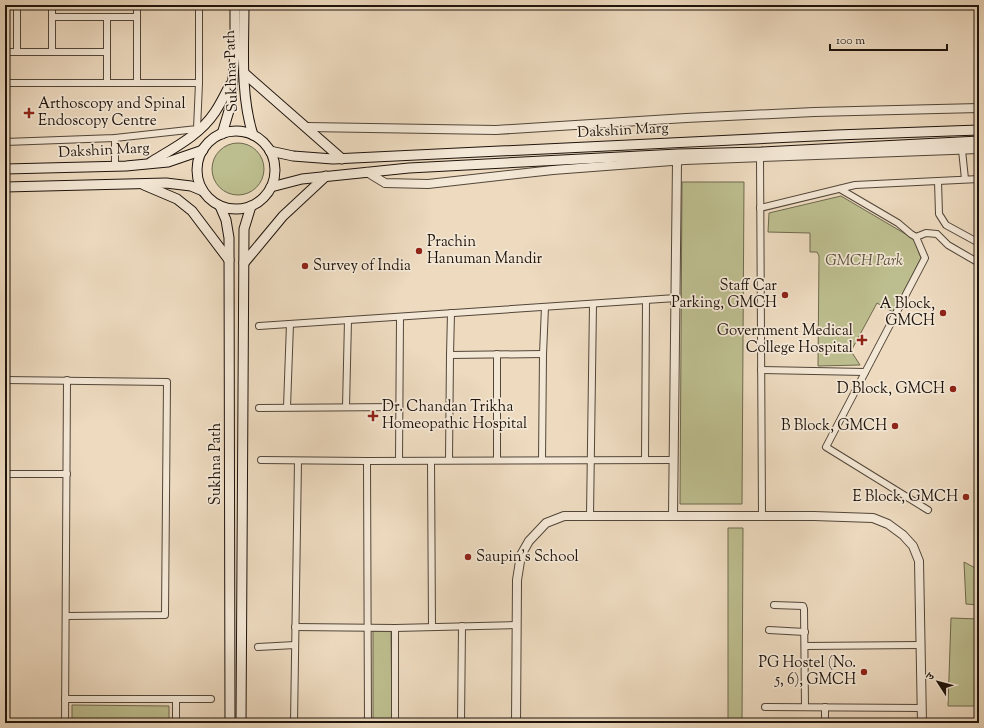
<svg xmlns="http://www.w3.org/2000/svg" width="984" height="728" font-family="'Sorts Mill Goudy','Noto Serif Devanagari',serif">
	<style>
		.green { fill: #bdbe8f; stroke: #6e694e }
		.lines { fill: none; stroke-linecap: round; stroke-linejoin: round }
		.minor-casing { stroke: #524639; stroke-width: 8 }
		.tertiary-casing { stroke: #524639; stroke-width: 10 }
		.secondary-casing { stroke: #1f140c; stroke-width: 11 }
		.minor { stroke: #f3e7d5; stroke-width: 6 }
		.tertiary { stroke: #f3e7d5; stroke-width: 8 }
		.secondary { stroke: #f3e7d5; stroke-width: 9 }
		.poi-dot { fill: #8f2418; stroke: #f3e7d5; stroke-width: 1.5 }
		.labels { text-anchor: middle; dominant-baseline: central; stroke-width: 3.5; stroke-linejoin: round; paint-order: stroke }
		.street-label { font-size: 15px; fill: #1f140c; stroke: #f3e7d5 }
		.poi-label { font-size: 15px; fill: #1f140c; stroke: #f3e7d5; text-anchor: end }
		.park-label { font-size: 15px; font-style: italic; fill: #56503a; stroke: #f3e7d5 }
	</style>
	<rect width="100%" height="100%" fill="#eddabf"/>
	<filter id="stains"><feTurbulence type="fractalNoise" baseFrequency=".005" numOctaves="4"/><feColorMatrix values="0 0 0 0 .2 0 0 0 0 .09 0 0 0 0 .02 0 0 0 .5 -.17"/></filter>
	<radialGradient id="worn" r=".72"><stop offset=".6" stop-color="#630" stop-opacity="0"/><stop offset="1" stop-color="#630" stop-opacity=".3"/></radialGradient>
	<g class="green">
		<circle cx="238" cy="169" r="26"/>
		<polygon points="682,182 744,182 742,504 680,504"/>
		<polygon points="841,196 914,239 921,258 893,312 877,303 851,351 860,365 818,366 819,256 817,252 810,252 810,233 768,232 769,213"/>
		<polygon points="728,528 743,528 742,723 728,723"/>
		<polygon points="964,562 979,570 979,605 966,604"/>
		<polygon points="951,618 979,619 979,706 948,706"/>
		<polygon points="373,631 391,631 392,723 373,723"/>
		<polygon points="72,705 169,706 169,723 72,723"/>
	</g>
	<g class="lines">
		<defs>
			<g id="minor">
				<polyline points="137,5 137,82"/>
				<polyline points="52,17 137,17"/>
				<polyline points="5,52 107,52"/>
				<polyline points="17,52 17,5"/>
				<polyline points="52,52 52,5"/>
				<polyline points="5,83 199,83"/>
				<polyline points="107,83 107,17"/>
				<polyline points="115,138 115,167"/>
				<polyline points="5,142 115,138 197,129 199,83 199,5"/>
				<polyline points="962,150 965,179"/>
				<polyline points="760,158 762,516"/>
				<polyline points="938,181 939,214 946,225 979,243"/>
				<polyline points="840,189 898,223 911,234 916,237 925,258 826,447 928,510"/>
				<polyline points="760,208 855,185 979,179"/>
				<polyline points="916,237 926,233 937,234 948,245 979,263"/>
				<polyline points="259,326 676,298"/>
				<polyline points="450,355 543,354"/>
				<polyline points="761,370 865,372"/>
				<polyline points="5,380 167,382 165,615 66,616"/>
				<polyline points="287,407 290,324"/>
				<polyline points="346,407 348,320"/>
				<polyline points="259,408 399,407"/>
				<polyline points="261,460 367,461 673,460"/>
				<polyline points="399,460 400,317"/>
				<polyline points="449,460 450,355 451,313"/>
				<polyline points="497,460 497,354"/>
				<polyline points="542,460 543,354 545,307"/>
				<polyline points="645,460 646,301"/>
				<polyline points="367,461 368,723"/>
				<polyline points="431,461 432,627"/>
				<polyline points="5,474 67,474"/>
				<polyline points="590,516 593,304"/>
				<polyline points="774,605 803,606 804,609 805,707"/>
				<polyline points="295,627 395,628 516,625"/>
				<polyline points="769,630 805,632"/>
				<polyline points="805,646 920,645"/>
				<polyline points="258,647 295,645"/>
				<polyline points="65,699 211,699"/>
				<polyline points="765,707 922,708"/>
				<polyline points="825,707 825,723"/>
				<polyline points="65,723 67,380"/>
				<polyline points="176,723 176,699"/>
				<polyline points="294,723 298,461"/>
				<polyline points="395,723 395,628"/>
				<polyline points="461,723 462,626"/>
			</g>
			<g id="tertiary">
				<polyline points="307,127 496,130 686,118 814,112 979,108"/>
				<polyline points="367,172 385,183 428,184 553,170 685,160 979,149"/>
				<polyline points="673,516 677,161"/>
				<polyline points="516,723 517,580 521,555 529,541 546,523 564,516 814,516 873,518 888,524 903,535 913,546 919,561 922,723"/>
			</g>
			<g id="secondary">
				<path d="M244,5C244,48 240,94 253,135"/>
				<polyline points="244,73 342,159"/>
				<circle cx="236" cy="170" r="39"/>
				<polyline points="222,134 231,104 235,52 235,5"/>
				<polyline points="270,151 293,156 333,159 836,135 979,130"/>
				<path d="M151,162C174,148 200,135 215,112C221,103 225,94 230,85"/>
				<polyline points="5,169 126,166 168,162 203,150"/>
				<polyline points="144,185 177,199 192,211 229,260"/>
				<polyline points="5,187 166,183 191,186 203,191"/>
				<polyline points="271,187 302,179 409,168 678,154 761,152 979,141"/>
				<polyline points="220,206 226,220 229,238 230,723"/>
				<polyline points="244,263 283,216 326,176"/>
				<polyline points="241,723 244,229 251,206"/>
			</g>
		</defs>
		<use href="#minor" class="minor-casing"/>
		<use href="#tertiary" class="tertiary-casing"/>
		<use href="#secondary" class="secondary-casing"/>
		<use href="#minor" class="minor"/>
		<use href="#tertiary" class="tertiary"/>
		<use href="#secondary" class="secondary"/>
	</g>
	<g class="poi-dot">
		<path d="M27 107h4v4h4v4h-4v4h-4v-4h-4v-4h4z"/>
		<circle cx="419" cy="251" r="4"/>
		<circle cx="305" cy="266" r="4"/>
		<circle cx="785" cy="295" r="4"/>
		<circle cx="943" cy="313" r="4"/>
		<path d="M860 334h4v4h4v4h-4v4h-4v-4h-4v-4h4z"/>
		<circle cx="953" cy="389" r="4"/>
		<path d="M371 410h4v4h4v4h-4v4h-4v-4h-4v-4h4z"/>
		<circle cx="895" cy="426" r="4"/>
		<circle cx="966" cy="497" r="4"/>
		<circle cx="468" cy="557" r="4"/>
		<circle cx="864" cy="672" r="4"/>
	</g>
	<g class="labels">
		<g class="street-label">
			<text transform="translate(232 71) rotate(-92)">Sukhna Path</text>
			<text transform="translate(623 131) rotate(-3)">Dakshin Marg</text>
			<text transform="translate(104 151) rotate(-3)">Dakshin Marg</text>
			<text transform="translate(216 464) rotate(-90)">Sukhna Path</text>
		</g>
		<g class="poi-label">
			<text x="38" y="104" text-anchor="start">Arthoscopy and Spinal<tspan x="38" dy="17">Endoscopy Centre</tspan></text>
			<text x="427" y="242" text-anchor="start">Prachin<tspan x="427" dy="17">Hanuman Mandir</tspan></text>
			<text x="313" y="266" text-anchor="start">Survey of India</text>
			<text x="777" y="286">Staff Car<tspan x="777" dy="17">Parking, GMCH</tspan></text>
			<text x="935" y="304">A Block,<tspan x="935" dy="17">GMCH</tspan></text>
			<text x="853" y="331">Government Medical<tspan x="853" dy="17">College Hospital</tspan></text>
			<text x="945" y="389">D Block, GMCH</text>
			<text x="382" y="407" text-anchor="start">Dr. Chandan Trikha<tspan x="382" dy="17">Homeopathic Hospital</tspan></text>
			<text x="887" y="426">B Block, GMCH</text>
			<text x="958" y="497">E Block, GMCH</text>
			<text x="476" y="557" text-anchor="start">Saupin's School</text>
			<text x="856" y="663">PG Hostel (No.<tspan x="856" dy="17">5, 6), GMCH</tspan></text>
		</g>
		<g class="park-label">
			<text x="864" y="261">GMCH Park</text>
		</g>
	</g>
	<rect width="984" height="728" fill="none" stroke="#eddabf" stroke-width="20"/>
	<rect x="6" y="6" width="972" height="716" fill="none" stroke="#1f140c" stroke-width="2"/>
	<rect x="10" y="10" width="964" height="708" fill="none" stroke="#1f140c"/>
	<g transform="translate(938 682) rotate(306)" stroke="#f3e7d5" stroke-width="3" paint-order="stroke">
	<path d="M0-3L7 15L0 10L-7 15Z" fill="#1f140c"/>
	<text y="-6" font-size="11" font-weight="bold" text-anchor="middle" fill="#1f140c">उ</text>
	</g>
	<path d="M830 44v6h117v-6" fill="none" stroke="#1f140c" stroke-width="2"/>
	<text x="836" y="44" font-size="12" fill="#1f140c" stroke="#f3e7d5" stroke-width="3" paint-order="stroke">100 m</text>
	<rect width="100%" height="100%" filter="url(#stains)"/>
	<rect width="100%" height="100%" fill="url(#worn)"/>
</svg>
